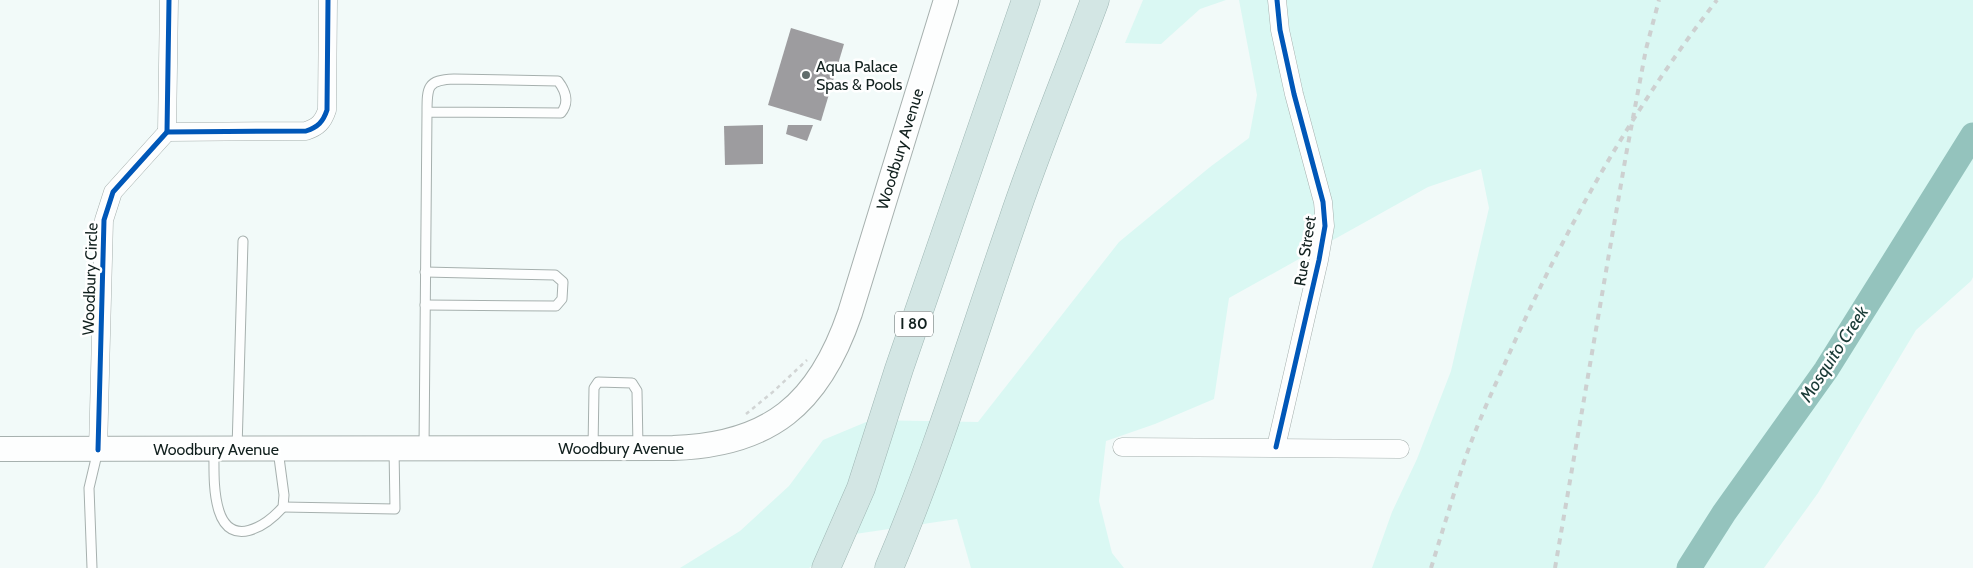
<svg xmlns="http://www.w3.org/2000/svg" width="1973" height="568" font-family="Cabin,sans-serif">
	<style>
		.green { fill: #daf8f3 }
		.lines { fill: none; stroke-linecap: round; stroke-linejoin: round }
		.river { stroke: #94c3bd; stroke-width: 25 }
		.building { fill: #9d9c9f }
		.service-casing { stroke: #a6b0ae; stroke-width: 11 }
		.minor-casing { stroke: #a6b0ae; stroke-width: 19 }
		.secondary-casing { stroke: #a6b0ae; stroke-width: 26 }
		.motorway-casing { stroke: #9fb7b4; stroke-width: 29 }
		.path { stroke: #d1d4d4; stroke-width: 2.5; stroke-dasharray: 4 4; stroke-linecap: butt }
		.service { stroke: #fdfefe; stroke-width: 9 }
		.minor { stroke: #fdfefe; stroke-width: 18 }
		.secondary { stroke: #fdfefe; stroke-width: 24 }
		.motorway { stroke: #d3e6e4; stroke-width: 28 }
		.rail { stroke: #cdd0d0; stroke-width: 4; stroke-dasharray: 6 6; stroke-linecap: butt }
		.cycleway-casing { stroke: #fff; stroke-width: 8 }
		.cycleway { stroke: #0057b8; stroke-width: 5 }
		.poi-dot { fill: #606c6b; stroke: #fff; stroke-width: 2 }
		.labels { text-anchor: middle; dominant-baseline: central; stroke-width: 5; stroke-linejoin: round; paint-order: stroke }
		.shield { fill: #fff; stroke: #586362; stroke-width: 1 }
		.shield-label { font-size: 15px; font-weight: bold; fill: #11201e }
		.poi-label { font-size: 16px; fill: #11201e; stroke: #fff; text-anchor: start }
		.street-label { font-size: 16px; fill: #11201e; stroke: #fff }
		.water-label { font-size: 18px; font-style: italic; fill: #193a36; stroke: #fff }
	</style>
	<rect width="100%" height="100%" fill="#f2faf9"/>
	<g class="green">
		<polygon points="1143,0 1226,0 1200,9 1161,44 1125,43"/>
		<polygon points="1239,0 1973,0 1973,277 1971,281 1916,330 1818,493 1764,568 1372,568 1392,512 1417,459 1451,371 1489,208 1481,169 1428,187 1229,298 1214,399 1155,424 1106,441 1099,501 1112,553 1124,568 971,568 957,519 855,534 809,568 680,568 740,531 789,486 823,440 871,420 978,422 1119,242 1210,167 1249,138 1257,95"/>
	</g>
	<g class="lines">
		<polyline class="river" points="1689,568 1724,513 1826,370 1973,135"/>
	</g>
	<g class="building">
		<polygon points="791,28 844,44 821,121 768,105"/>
		<polygon points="763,125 763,164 725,165 724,126"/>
		<polygon points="788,125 813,125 807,141 786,134"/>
	</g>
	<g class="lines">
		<defs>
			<g id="service">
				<polyline points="425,305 556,306 562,299 563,282 555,275 425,272"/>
				<path d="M424,448L427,112C427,87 427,80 454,79L558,81C565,90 570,102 561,113L427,112"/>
				<polyline points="593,448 594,388 598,382 632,383 637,391 638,448"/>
				<path d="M214,449C214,469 213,492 219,511C231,549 266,526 283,507L284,495L278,450"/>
				<polyline points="237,449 243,241"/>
				<polyline points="283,507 395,509 394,448"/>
				<polyline points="92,568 89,488 98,450"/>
			</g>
			<g id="minor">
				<path d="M169,0L167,132L306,131C318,127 323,122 327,110L328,0"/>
				<polyline points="1122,447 1400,449"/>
				<polyline points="1276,447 1319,260 1325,226 1323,202 1294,94 1280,30 1277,0"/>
				<polyline points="98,450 104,220 113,192 167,132"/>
			</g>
			<path id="secondary" d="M0,449L673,448C770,445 819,404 850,313L946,0"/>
			<g id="motorway">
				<polyline points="826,568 861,488 899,369 1026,0"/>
				<path d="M889,568C937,455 972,338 1012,223C1037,148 1068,74 1095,0"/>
			</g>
		</defs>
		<use href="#service" class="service-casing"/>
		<use href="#minor" class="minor-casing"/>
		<use href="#secondary" class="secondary-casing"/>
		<use href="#motorway" class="motorway-casing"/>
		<polyline class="path" points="746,414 774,391 807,360"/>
		<use href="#service" class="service"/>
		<use href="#minor" class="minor"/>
		<use href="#secondary" class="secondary"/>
		<use href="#motorway" class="motorway"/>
		<g class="rail">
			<path d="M1431,568C1441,536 1451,503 1461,471C1474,430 1493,390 1510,352C1566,227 1633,108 1717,0"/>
			<polyline points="1555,568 1626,155 1646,49 1659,0"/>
		</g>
		<defs>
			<g id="cycleway">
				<path d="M169,0L167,132L306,131C318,127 323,122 327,110L328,0"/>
				<polyline points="1276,447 1319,260 1325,226 1323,202 1294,94 1280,30 1277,0"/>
				<polyline points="98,450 104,220 113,192 167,132"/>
			</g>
		</defs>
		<use href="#cycleway" class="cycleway-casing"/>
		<use href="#cycleway" class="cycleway"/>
	</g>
	<circle class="poi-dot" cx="806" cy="75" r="5"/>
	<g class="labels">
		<rect class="shield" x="895" y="311.5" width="38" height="25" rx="4"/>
		<g class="shield-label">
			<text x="914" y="324">I 80</text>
		</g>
		<g class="poi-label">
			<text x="816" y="66">Aqua Palace<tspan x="816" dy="18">Spas &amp; Pools</tspan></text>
		</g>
		<g class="street-label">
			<text transform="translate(900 149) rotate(-73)">Woodbury Avenue</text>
			<text transform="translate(1305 251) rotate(-81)">Rue Street</text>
			<text transform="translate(90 279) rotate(-88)">Woodbury Circle</text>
			<text x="621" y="448">Woodbury Avenue</text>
			<text x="216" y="449">Woodbury Avenue</text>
		</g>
		<g class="water-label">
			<text transform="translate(1834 354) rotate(-57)">Mosquito Creek</text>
		</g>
	</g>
</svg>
